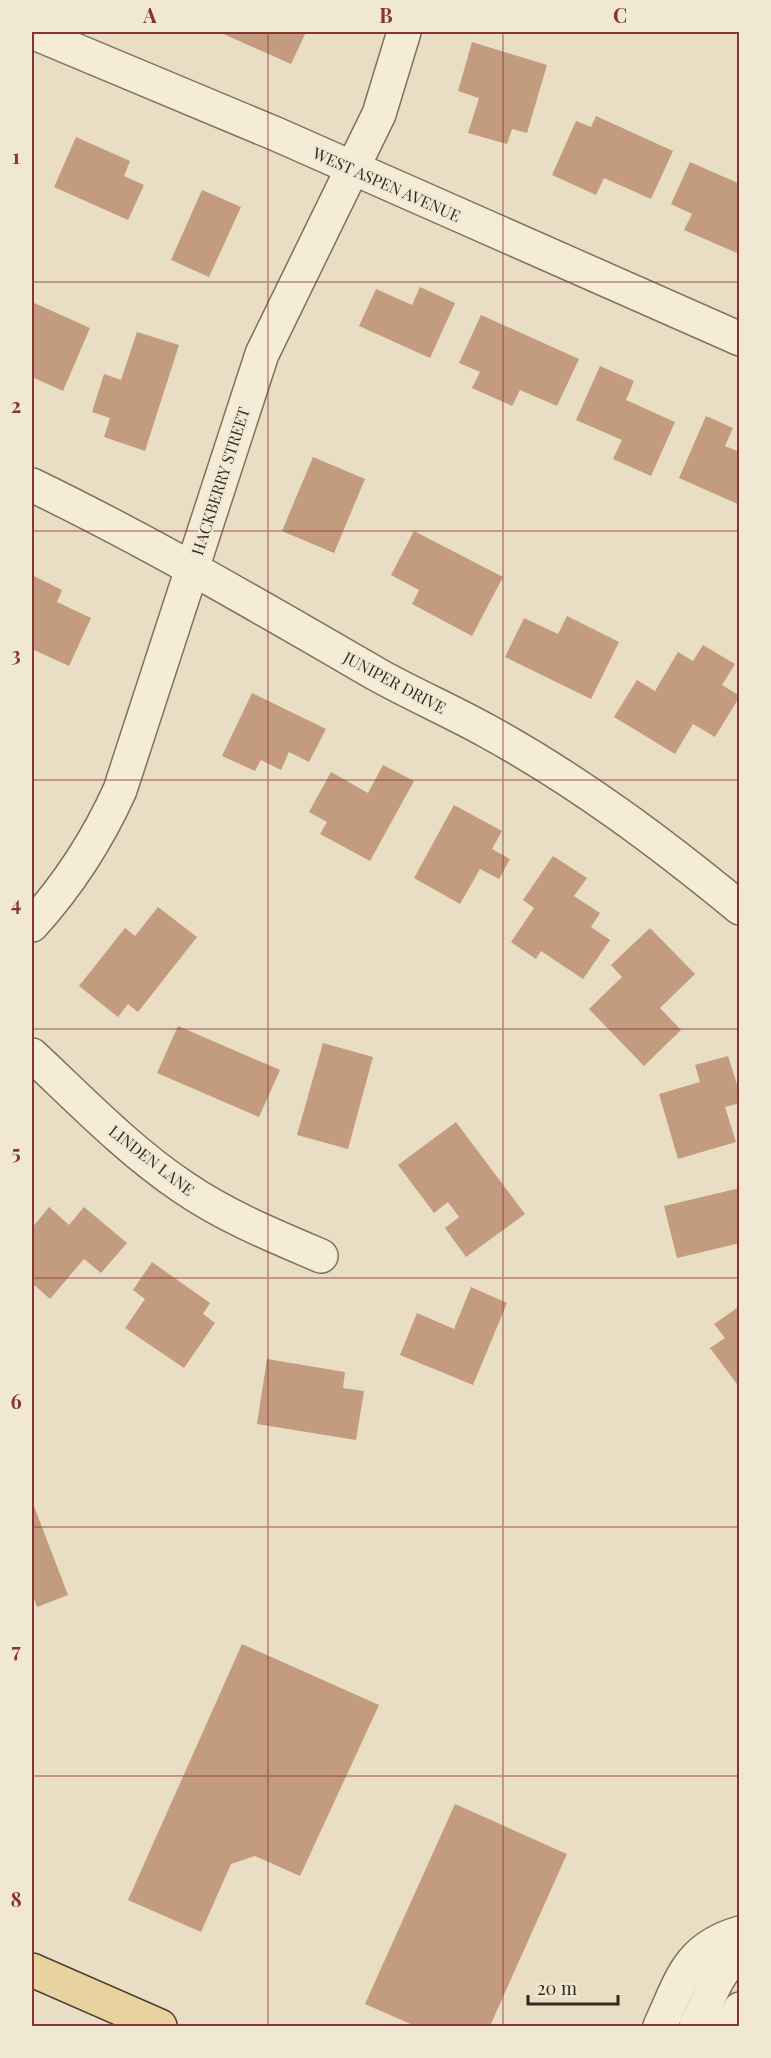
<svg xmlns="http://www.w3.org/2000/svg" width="771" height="2058" font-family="'Playfair Display',serif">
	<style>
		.building { fill: #c39b7e }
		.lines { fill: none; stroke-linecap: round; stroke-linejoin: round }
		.minor-casing { stroke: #81705d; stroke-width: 36 }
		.major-casing { stroke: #4f3f30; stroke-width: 36 }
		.minor { stroke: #f4ecd6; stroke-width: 33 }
		.major { stroke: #e8d2a0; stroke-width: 33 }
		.grid { fill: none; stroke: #893434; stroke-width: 1.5; stroke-opacity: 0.55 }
		.labels { text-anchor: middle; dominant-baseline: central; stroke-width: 4.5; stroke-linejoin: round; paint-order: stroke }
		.street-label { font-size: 16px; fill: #33291f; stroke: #f1e8d3 }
		.neatline { fill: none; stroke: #893434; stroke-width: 2 }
		.grid-label { font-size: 20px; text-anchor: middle; font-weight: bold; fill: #893434 }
	</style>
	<rect width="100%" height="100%" fill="#e9dec4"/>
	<g class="building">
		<polygon points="219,32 306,32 291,64"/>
		<polygon points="472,42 547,65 527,133 512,129 507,144 468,133 479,98 458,91"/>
		<polygon points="596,116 673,151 651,199 604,178 596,195 552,175 576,121 591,127"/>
		<polygon points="76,137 130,161 124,176 144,185 128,220 54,187"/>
		<polygon points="690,162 740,184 737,253 684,230 692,214 671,204"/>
		<polygon points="202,190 241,207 209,277 171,260"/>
		<polygon points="420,287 455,303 430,358 359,326 376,289 412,305"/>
		<polygon points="32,302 90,328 63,391 32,377"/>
		<polygon points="481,315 579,359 557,406 520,390 512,406 472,388 480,372 459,363"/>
		<polygon points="137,332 179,345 145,451 104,437 110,418 92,412 104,374 121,380"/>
		<polygon points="600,366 634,381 626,400 675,422 651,476 613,459 622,440 576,420"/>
		<polygon points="706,416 733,428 725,446 740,452 740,505 679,478"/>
		<polygon points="313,457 365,479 334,553 282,531"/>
		<polygon points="414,531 503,577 472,636 412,604 419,590 391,575"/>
		<polygon points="32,575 62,590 57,602 91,618 69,666 32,649"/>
		<polygon points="567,616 619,642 591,699 505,657 524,618 558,634"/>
		<polygon points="703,645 735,664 722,685 740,696 715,737 693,724 675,754 614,717 637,680 655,691 678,652 693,661"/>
		<polygon points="252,693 326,729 309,762 289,752 281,770 261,760 255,771 222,756"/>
		<polygon points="383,765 414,781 370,861 320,834 327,822 309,812 331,772 368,793"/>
		<polygon points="454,805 502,831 492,849 510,859 499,879 480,869 460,904 414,878"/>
		<polygon points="553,856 587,878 574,896 600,913 591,927 610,940 583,979 541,951 536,959 511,942 534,908 523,900"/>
		<polygon points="158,907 197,937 138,1012 128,1004 118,1017 79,986 125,928 135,936"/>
		<polygon points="650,928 695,974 660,1008 681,1030 644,1066 589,1009 622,977 611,965"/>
		<polygon points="178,1026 280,1070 259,1117 157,1073"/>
		<polygon points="323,1043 373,1057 348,1149 297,1135"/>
		<polygon points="728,1056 740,1094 740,1103 725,1107 736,1142 678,1159 659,1094 700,1082 695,1065"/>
		<polygon points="456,1122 525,1214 466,1257 445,1228 459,1217 448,1202 434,1213 398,1165"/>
		<polygon points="740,1188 740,1243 677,1258 664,1206"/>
		<polygon points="49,1207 69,1225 84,1207 127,1243 101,1273 84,1259 50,1299 32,1283 32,1228"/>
		<polygon points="152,1262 210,1303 203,1314 215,1323 184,1368 125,1328 145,1299 133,1290"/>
		<polygon points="471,1287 507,1303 473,1385 400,1355 417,1313 454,1329"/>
		<polygon points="740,1306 740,1388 710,1348 725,1338 714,1324"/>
		<polygon points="267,1359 345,1372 343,1388 364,1391 356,1440 257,1424"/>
		<polygon points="32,1501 68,1595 37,1607 32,1593"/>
		<polygon points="242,1644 379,1705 300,1876 255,1856 231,1864 201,1932 128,1900"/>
		<polygon points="455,1804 567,1854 490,2026 415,2026 365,2004"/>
	</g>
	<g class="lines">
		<defs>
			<g id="minor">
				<polyline points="32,32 276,134 740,339"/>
				<path d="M32,485C150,542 264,609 378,675C414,695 451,711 487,731C578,781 660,842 740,908"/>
				<path d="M32,925C69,884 97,841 120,790L262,354L379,114L404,32"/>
				<path d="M32,1055C80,1100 128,1150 183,1187C225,1216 274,1236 321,1256"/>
				<path d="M660,2026C681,1981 687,1948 740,1933"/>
				<path d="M696,2026C708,2000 718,1971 740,1950"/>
				<polyline points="731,2026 740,2009"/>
			</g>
			<polyline id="major" points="32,1970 160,2026"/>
		</defs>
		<use href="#minor" class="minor-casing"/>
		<use href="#major" class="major-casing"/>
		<use href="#minor" class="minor"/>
		<use href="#major" class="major"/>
	</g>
	<path class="grid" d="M268,32V2026M503,32V2026M32,282H740M32,531H740M32,780H740M32,1029H740M32,1278H740M32,1527H740M32,1776H740"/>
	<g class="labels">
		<g class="street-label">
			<text transform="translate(387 184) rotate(24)">WEST ASPEN AVENUE</text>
			<text transform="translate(220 481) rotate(-72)">HACKBERRY STREET</text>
			<text transform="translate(395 682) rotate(28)">JUNIPER DRIVE</text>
			<text transform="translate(152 1160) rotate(38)">LINDEN LANE</text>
		</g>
	</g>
	<rect width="771" height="2058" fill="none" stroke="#f1e8d3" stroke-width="66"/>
	<path d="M528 1995v9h90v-9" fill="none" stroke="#33291f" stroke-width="3"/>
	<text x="537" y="1995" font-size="18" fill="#33291f" stroke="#f1e8d3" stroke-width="4.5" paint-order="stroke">20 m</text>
	<rect x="33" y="33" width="705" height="1992" class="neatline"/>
	<g class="grid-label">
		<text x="150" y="23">A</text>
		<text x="386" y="23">B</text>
		<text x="620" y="23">C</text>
		<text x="16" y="164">1</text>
		<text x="16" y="413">2</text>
		<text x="16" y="662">3</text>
		<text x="16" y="911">4</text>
		<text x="16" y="1160">5</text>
		<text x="16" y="1409">6</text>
		<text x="16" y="1658">7</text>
		<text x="16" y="1907">8</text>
	</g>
</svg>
